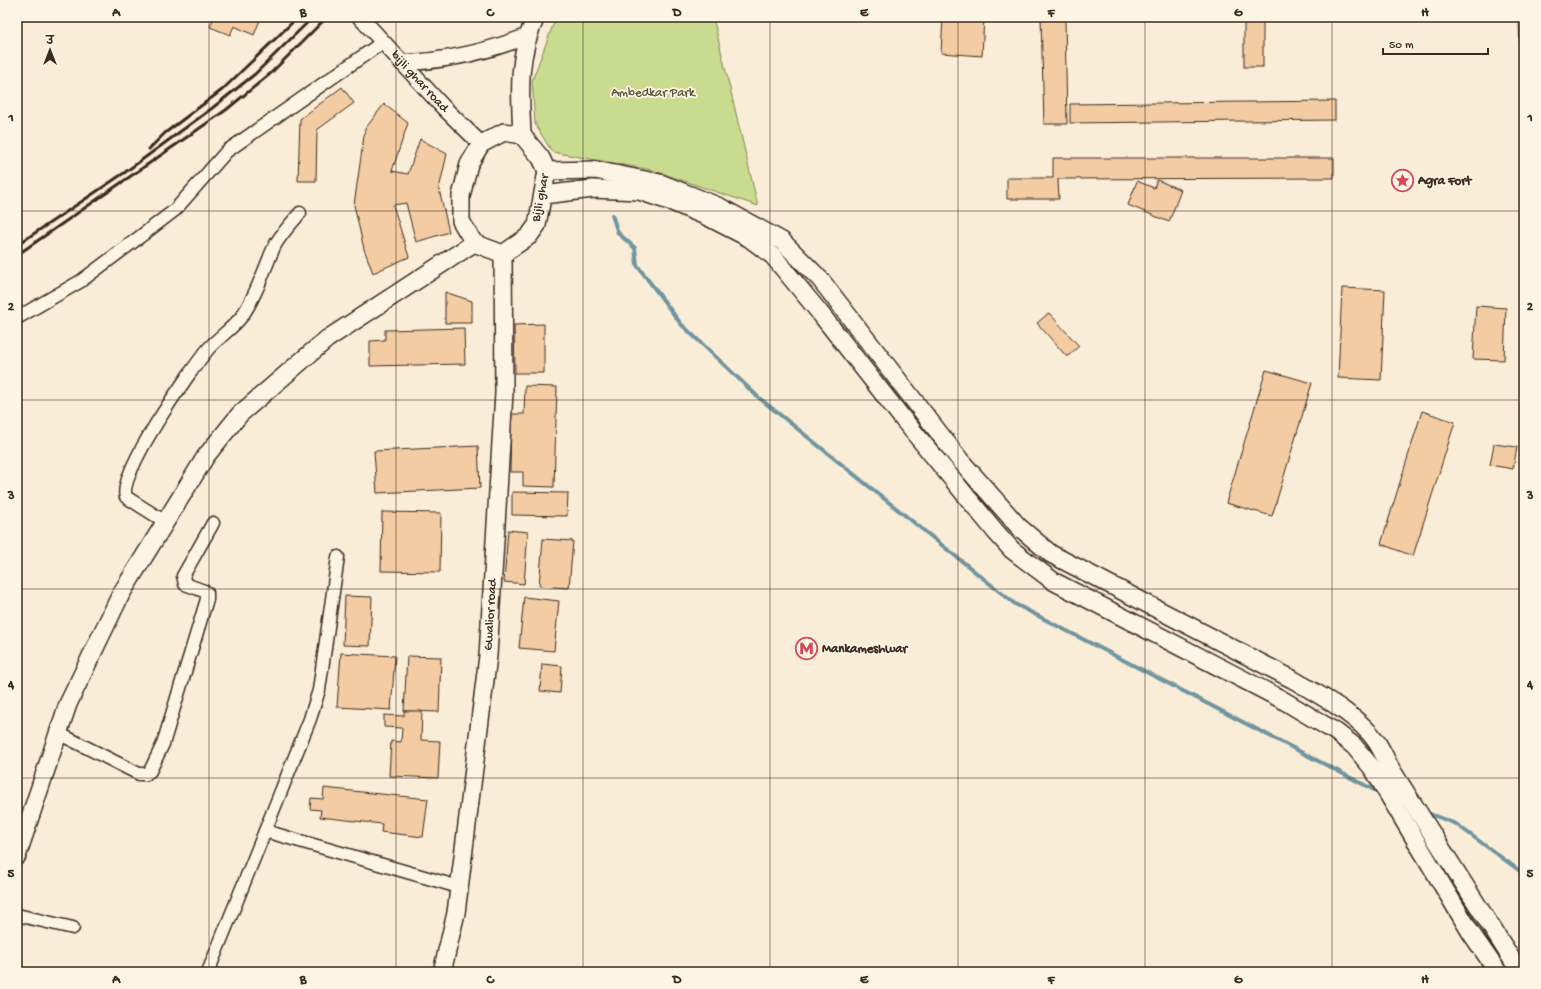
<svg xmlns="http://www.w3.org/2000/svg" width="1541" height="989" font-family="'Gochi Hand','Playpen Sans Deva',sans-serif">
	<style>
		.green { fill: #c9db8f; stroke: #828256 }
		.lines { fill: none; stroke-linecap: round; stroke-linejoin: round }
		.stream { stroke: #70959e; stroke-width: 4 }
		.building { fill: #f3cca3; stroke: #3b2a1e }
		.minor-casing { stroke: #3b2a1e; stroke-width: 15 }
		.tertiary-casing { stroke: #3b2a1e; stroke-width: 18 }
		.secondary-casing { stroke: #3b2a1e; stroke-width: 20 }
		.minor { stroke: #fcf5e5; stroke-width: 12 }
		.tertiary { stroke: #fcf5e5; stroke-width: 15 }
		.secondary { stroke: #fcf5e5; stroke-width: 17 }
		.rail { stroke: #3b2a1e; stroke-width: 3 }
		.grid { fill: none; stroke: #3b2a1e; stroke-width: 1; stroke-opacity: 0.55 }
		.labels { text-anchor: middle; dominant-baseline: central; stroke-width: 3.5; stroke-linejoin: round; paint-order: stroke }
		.street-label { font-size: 13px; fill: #3b2a1e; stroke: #fcf5e5 }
		.park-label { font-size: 13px; fill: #5e563a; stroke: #fcf5e5 }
		.poi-label { font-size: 13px; font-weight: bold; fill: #3b2a1e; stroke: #fcf5e5; text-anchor: start }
		.neatline { fill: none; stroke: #3b2a1e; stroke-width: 1.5 }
		.grid-label { font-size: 13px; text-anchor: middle; font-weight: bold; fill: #3b2a1e }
	</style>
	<rect width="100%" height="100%" fill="#faedd8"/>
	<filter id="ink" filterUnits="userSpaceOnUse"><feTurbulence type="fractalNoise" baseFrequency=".025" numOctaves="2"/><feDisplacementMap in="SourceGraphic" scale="8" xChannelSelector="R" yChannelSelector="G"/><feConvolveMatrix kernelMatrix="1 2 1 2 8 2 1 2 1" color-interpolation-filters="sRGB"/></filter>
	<g filter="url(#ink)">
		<polygon class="green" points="556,17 713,17 758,206 652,170 552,152 535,124 532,81"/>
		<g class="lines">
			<g class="stream">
				<polyline points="612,215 618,233 635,248 637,265 681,324 758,397 1015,604 1382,794"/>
				<polyline points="1425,812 1456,824 1524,874"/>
			</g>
		</g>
		<g class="building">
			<polygon points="214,17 252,17 260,20 254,35 234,26 230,35 210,27"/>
			<polygon points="943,17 984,17 982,56 941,53"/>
			<polygon points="1041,17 1065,17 1067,124 1044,124"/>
			<rect x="1244" y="17" width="19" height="50"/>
			<polygon points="1519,17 1524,17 1524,60 1520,60"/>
			<polygon points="342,87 354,103 317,130 316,181 298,181 300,119"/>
			<polygon points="1335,101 1335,120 1070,123 1070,104"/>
			<polygon points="384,104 408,123 392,171 408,174 420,139 447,154 439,189 449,232 416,242 406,203 393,205 409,257 373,273 364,249 354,205 365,129"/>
			<polygon points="1053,158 1334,158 1334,178 1058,179 1059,199 1007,199 1007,178 1053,178"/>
			<polygon points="1157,180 1181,190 1169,222 1128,205 1137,181 1154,188"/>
			<polygon points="1342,288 1385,290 1381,380 1338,378"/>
			<polygon points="445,292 472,301 472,323 445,323"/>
			<polygon points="1476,306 1506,308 1504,360 1473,359"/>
			<polygon points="1049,313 1079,346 1067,357 1037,323"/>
			<polygon points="544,324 544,373 515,373 514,325"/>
			<polygon points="464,328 465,364 370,366 370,341 385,340 385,330"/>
			<polygon points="1266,370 1312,383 1272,516 1226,503"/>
			<polygon points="525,386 557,387 554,487 523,486 523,472 510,472 511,414 524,414"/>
			<polygon points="1422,411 1455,422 1413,556 1381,544"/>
			<polygon points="1494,444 1517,447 1513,469 1490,465"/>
			<polygon points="478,446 480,488 377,493 374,451"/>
			<polygon points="512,492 568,493 567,516 512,515"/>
			<polygon points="382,512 441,513 440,572 381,571"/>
			<polygon points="508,530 528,532 524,584 504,582"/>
			<polygon points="543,539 573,541 569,588 539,586"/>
			<polygon points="345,596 372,597 370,646 343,645"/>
			<polygon points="524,597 559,601 554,651 519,648"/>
			<polygon points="341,653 395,656 391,710 337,707"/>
			<polygon points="407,656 441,657 439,712 404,711"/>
			<polygon points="542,664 562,666 560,693 540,691"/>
			<polygon points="404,711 422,711 421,740 440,741 438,778 389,776 391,741 401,742 402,728 384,727 384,715 404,716"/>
			<polygon points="324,788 428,799 423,837 381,832 382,824 320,817 321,810 310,809 311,798 323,799"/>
		</g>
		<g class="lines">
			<defs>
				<g id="minor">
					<polyline points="17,318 81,281 137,239 175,210 227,151 383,42"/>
					<path d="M164,521L126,497C116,475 192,368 209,348C219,337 233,328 242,316C256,296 264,270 274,247C280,235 291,224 300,213"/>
					<polyline points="58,733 139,774 146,774 150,771 163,744 207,599 207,593 204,591 185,584 183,576 213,523"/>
					<polyline points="265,831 310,719 319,690 338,557"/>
					<polyline points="17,915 73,928"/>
					<polyline points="208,972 265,831 459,887"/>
				</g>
				<g id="tertiary">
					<path id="s1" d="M360,17L443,107L481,144"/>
					<path d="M402,63C444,61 487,52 527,36"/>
				</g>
				<g id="secondary">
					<polygon points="504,132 522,135 541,158 547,171 537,225 529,236 503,254 474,243 461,221 461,196 469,164 481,144"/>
					<path d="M522,135C520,93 517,55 536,17"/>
					<path d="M547,171L595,170L660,183L720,207L782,241L820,279L960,460L1019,527L1051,554L1292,679C1319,695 1358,715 1376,741C1382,750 1386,760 1391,769L1520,972"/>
					<polyline points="543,195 593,189 639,191 672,202 710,218 749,238 773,256 820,313 903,419 995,531 1012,550 1053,581 1281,699 1336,732 1354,746 1373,769 1471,933 1498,972"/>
					<polyline points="17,856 68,704 121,594 206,456 240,414 327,339 474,243"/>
					<path id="s2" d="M442,972L456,913L488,656L504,393L503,254"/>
				</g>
			</defs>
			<use href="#minor" class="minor-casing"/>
			<use href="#tertiary" class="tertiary-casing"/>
			<use href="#secondary" class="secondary-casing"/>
			<use href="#minor" class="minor"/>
			<use href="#tertiary" class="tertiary"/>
			<use href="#secondary" class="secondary"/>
			<g class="rail">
				<polyline points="149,149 165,133 222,90 298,17"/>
				<polyline points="17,245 124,173 211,109 255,74 313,17"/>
				<polyline points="17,255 226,110 270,74 327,17"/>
			</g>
		</g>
	</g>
	<path class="grid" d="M209,17V972M396,17V972M583,17V972M770,17V972M958,17V972M1145,17V972M1332,17V972M17,211H1524M17,400H1524M17,589H1524M17,778H1524"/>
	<defs>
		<symbol id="sight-ring" viewBox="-11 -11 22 22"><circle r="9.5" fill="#fcf5e5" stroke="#d1495b" stroke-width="1.5"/><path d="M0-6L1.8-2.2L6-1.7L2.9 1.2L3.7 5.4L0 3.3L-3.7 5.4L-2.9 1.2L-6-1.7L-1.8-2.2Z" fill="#d1495b"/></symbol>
		<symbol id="metro-ring" viewBox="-11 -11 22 22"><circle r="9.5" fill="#fcf5e5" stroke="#d1495b" stroke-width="1.5"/><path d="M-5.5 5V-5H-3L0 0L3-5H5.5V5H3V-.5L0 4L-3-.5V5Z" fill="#d1495b"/></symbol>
	</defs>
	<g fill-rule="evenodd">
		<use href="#sight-ring" x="1390" y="168" width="25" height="25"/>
		<use href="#metro-ring" x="794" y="636" width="25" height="25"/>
	</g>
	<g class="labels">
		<g class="street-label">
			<text stroke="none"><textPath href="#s1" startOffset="88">bijli ghar road</textPath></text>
			<text transform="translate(541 198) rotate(-79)">Bijli ghar</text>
			<text stroke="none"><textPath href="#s2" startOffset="361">Gwalior road</textPath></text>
		</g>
		<g class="park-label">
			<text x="653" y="93">Ambedkar Park</text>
		</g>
		<g class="poi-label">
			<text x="1418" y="181">Agra Fort</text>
			<text x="822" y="649">Mankameshwar</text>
		</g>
	</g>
	<rect width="1541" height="989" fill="none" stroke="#fcf5e5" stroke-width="44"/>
	<g transform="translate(50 50)" stroke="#fcf5e5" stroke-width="3" paint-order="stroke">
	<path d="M0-3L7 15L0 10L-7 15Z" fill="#3b2a1e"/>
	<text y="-6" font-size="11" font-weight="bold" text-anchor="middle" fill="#3b2a1e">उ</text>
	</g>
	<path d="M1383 48v6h105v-6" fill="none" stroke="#3b2a1e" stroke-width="2"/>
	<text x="1389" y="48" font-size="12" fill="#3b2a1e" stroke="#fcf5e5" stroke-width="3" paint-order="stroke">50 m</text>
	<rect x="22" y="22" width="1497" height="945" class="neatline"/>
	<g class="grid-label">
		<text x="116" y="16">A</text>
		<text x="303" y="16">B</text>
		<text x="490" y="16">C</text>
		<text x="677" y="16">D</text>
		<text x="864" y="16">E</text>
		<text x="1051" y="16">F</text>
		<text x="1238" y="16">G</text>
		<text x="1425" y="16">H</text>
		<text x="11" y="121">1</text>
		<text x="1530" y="121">1</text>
		<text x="11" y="310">2</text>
		<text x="1530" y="310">2</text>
		<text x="11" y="499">3</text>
		<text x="1530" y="499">3</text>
		<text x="11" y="688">4</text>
		<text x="1530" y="688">4</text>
		<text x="11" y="877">5</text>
		<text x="1530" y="877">5</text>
		<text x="116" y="983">A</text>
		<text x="303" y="983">B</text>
		<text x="490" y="983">C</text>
		<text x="677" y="983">D</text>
		<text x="864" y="983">E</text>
		<text x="1051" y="983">F</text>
		<text x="1238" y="983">G</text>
		<text x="1425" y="983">H</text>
	</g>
</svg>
